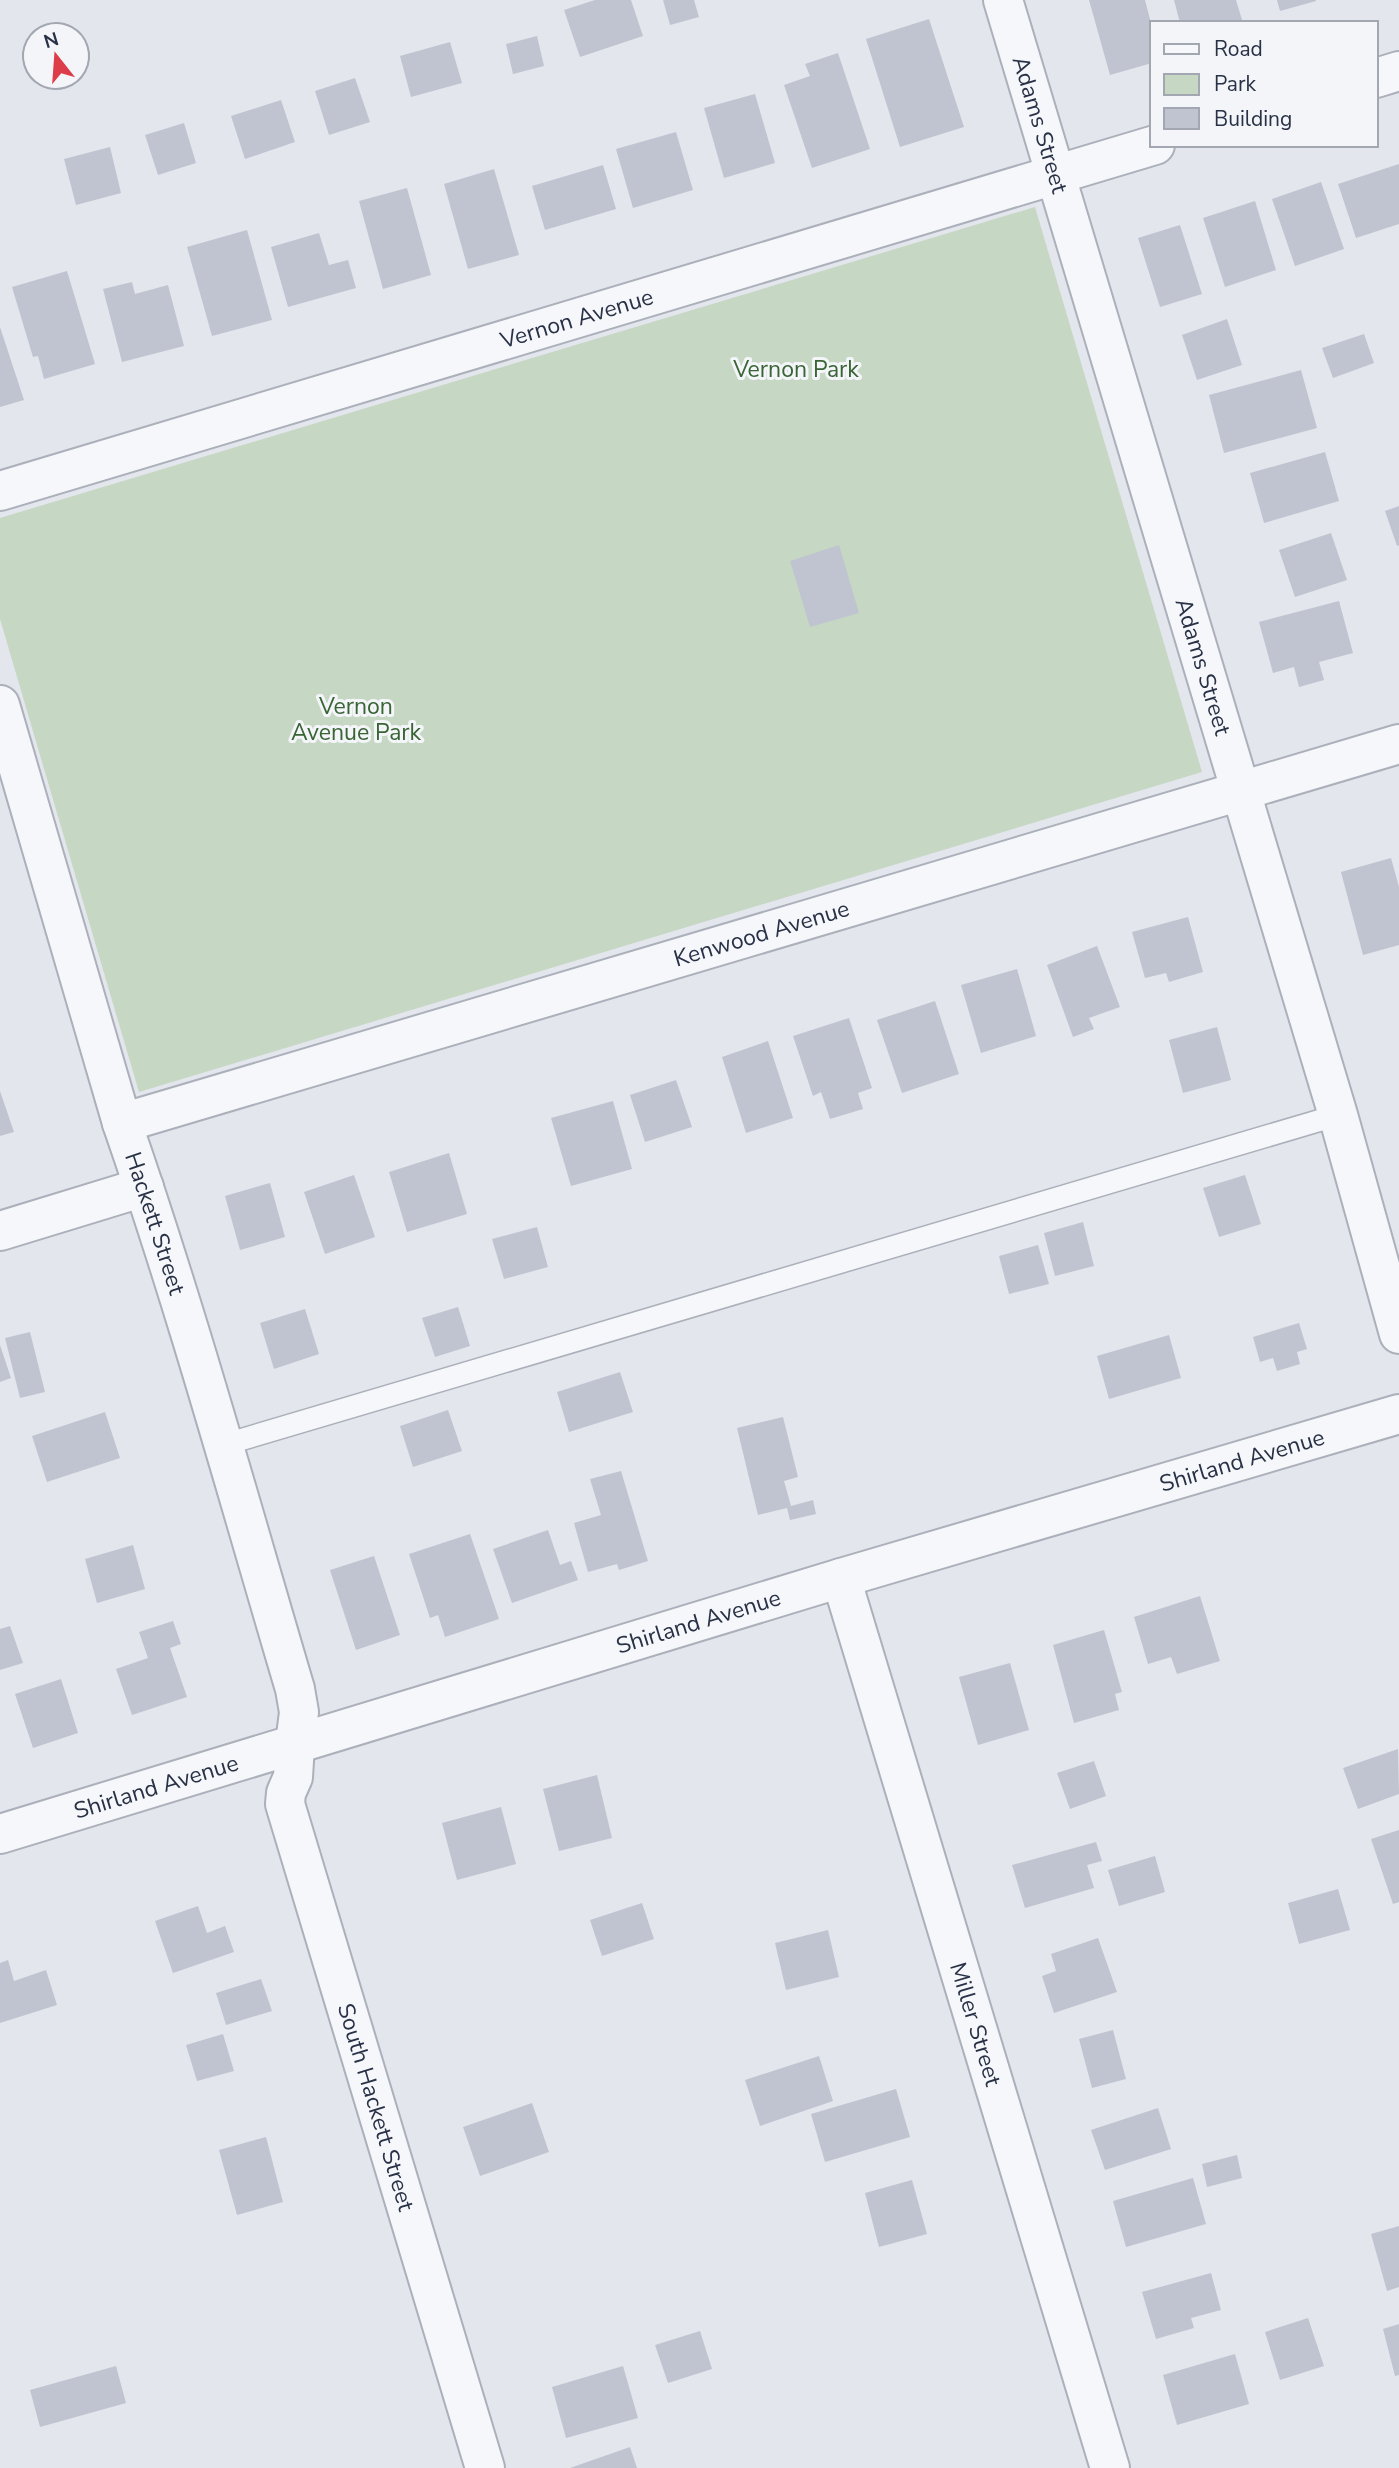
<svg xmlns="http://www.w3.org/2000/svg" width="1399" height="2468" font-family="'Nunito Sans',sans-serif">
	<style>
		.green { fill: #c6d7c3 }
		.building { fill: #bfc4d0 }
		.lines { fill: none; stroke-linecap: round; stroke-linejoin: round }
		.service-casing { stroke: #abb0ba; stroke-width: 24 }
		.minor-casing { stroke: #abb0ba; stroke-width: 42 }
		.tertiary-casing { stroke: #abb0ba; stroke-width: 42 }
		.service { stroke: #f6f7fa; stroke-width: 21 }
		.minor { stroke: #f6f7fa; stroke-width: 38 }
		.tertiary { stroke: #f6f7fa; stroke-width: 38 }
		.labels { text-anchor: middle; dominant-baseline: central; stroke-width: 6; stroke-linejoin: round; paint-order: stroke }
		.street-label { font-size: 23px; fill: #283146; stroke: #f3f5f9 }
		.park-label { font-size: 23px; fill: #396434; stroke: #f3f5f9 }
	</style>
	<rect width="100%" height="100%" fill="#e3e6ec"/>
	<polygon class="green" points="1035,207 1202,772 139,1092 0,619 0,518"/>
	<g class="building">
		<polygon points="595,0 631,0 643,36 580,57 564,10"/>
		<polygon points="663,0 694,0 699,17 670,25"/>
		<polygon points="1089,0 1145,0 1152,27 1152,63 1110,75"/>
		<polygon points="1174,0 1236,0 1243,23 1180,23"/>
		<polygon points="1277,0 1316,0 1316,1 1280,11"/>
		<polygon points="929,19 964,127 900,147 866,39"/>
		<polygon points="537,36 544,66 513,74 506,44"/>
		<polygon points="450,42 462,83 411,97 400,56"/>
		<polygon points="838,53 870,149 812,168 784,85 810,76 805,64"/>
		<polygon points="355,78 370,122 329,135 315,91"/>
		<polygon points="755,94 775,163 724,178 704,108"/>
		<polygon points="281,100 295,142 245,159 231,116"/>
		<polygon points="184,123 196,163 158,175 145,135"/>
		<polygon points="676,132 693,190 633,208 616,149"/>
		<polygon points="110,147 121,193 76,205 64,159"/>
		<polygon points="1399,164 1399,224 1356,238 1338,184"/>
		<polygon points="603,165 616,209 545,230 532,186"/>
		<polygon points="494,169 519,255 468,269 444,184"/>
		<polygon points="1321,182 1344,249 1295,266 1272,199"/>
		<polygon points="407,188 431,275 383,289 359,201"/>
		<polygon points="1255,201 1276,270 1225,287 1203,218"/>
		<polygon points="1180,225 1202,294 1160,307 1138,238"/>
		<polygon points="247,230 272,320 212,336 187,247"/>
		<polygon points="319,233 329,265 348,260 356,288 288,307 271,247"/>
		<polygon points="67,271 95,364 44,379 38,356 33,357 12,287"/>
		<polygon points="132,282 135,294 168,285 184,346 122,362 103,289"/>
		<polygon points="1227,319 1242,365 1197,380 1182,335"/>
		<polygon points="0,327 24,400 0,407"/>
		<polygon points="1364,334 1374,363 1333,378 1322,348"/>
		<polygon points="1301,370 1317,428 1224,453 1209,395"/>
		<polygon points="1325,452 1339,501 1264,523 1250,473"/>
		<polygon points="1399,506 1399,545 1397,546 1385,511"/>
		<polygon points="1331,533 1347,580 1295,597 1279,550"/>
		<polygon points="839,545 859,613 810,627 790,561"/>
		<polygon points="1339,601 1353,653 1319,662 1324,680 1299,687 1294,667 1273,673 1259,622"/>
		<polygon points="1391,858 1399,887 1399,945 1363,955 1341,872"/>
		<polygon points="1188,917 1203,972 1169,982 1166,973 1145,978 1132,932"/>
		<polygon points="1097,946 1120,1007 1089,1018 1094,1029 1073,1037 1047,965"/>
		<polygon points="1017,969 1036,1036 981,1053 961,985"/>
		<polygon points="935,1001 959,1074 902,1093 877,1020"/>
		<polygon points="849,1018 872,1088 858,1093 863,1109 830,1119 821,1092 813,1096 793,1036"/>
		<polygon points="1217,1027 1231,1080 1183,1093 1169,1040"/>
		<polygon points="768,1041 793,1118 746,1133 722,1057"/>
		<polygon points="676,1080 692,1127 645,1142 630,1095"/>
		<polygon points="0,1091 14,1132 0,1136"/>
		<polygon points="613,1101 632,1169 571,1186 551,1118"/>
		<polygon points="449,1153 467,1214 407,1232 389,1172"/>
		<polygon points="354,1175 375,1237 325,1254 304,1192"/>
		<polygon points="1245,1175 1261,1224 1219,1237 1203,1188"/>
		<polygon points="270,1183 285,1237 240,1250 225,1196"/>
		<polygon points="1083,1222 1094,1266 1055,1276 1044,1233"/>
		<polygon points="537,1227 548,1267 504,1279 492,1239"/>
		<polygon points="1038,1245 1049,1284 1009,1294 999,1256"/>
		<polygon points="458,1307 470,1346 435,1357 422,1318"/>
		<polygon points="305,1309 319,1354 274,1369 260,1323"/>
		<polygon points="1299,1323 1307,1349 1297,1352 1300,1364 1277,1371 1273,1358 1260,1362 1253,1337"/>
		<polygon points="30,1332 45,1392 20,1398 5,1338"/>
		<polygon points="1169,1335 1181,1378 1109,1399 1097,1356"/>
		<polygon points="0,1345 11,1378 0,1382"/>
		<polygon points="620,1372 633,1412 569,1432 557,1392"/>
		<polygon points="448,1410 462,1451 413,1467 400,1426"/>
		<polygon points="105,1412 120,1458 47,1482 32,1436"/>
		<polygon points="783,1417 798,1477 784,1481 791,1506 813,1500 816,1514 790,1520 787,1508 758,1515 737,1428"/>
		<polygon points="621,1471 648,1561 619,1570 617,1564 588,1572 574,1523 601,1515 590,1479"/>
		<polygon points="548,1530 560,1565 571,1561 578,1580 512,1603 493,1549"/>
		<polygon points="470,1534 499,1619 445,1637 438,1615 430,1618 409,1554"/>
		<polygon points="133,1545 145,1589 97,1603 85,1559"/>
		<polygon points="374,1556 400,1635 356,1650 330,1570"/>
		<polygon points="1200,1596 1220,1661 1177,1674 1171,1657 1148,1664 1134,1617"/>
		<polygon points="173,1621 181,1644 170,1648 187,1697 132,1715 116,1669 148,1658 139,1632"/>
		<polygon points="10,1626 23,1663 0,1670 0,1629"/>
		<polygon points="1104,1630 1122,1692 1115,1694 1119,1710 1074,1723 1053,1645"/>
		<polygon points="1010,1663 1029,1730 978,1745 959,1677"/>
		<polygon points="61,1679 78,1733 33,1748 15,1694"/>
		<polygon points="1398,1749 1399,1794 1358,1809 1343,1768"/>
		<polygon points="1094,1761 1106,1796 1070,1809 1057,1773"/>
		<polygon points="597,1775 612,1838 559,1851 543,1789"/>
		<polygon points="501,1807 516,1864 457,1880 442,1823"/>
		<polygon points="1399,1830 1399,1902 1393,1904 1371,1839"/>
		<polygon points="1096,1842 1102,1861 1087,1865 1094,1888 1025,1908 1012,1865"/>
		<polygon points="1155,1856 1165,1892 1119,1906 1108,1870"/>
		<polygon points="1338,1889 1350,1930 1299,1944 1288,1903"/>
		<polygon points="642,1903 654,1939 602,1956 590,1920"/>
		<polygon points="198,1906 207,1933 225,1926 234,1952 173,1973 155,1921"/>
		<polygon points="828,1930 839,1977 786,1990 775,1943"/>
		<polygon points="1098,1938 1117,1992 1054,2013 1042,1976 1056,1971 1051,1954"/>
		<polygon points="8,1960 14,1981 46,1970 57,2005 0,2023 0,1963"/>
		<polygon points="261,1979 272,2011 226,2025 216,1993"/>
		<polygon points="1113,2030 1126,2079 1092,2088 1079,2039"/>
		<polygon points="223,2034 234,2071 197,2081 186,2045"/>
		<polygon points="819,2056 833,2101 760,2126 745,2080"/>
		<polygon points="896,2089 910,2137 825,2162 811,2114"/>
		<polygon points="532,2103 549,2152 480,2176 463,2127"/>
		<polygon points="1158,2108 1171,2149 1105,2170 1091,2130"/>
		<polygon points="266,2137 283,2202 237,2215 219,2150"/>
		<polygon points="1237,2155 1242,2178 1207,2187 1202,2164"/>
		<polygon points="1193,2178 1206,2224 1126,2247 1113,2201"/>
		<polygon points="912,2180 927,2234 879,2247 865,2193"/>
		<polygon points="1399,2226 1399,2287 1387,2291 1371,2234"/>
		<polygon points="1211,2273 1221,2310 1191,2318 1194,2328 1156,2339 1142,2292"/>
		<polygon points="1308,2318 1324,2366 1280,2380 1265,2332"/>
		<polygon points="1399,2324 1399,2375 1395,2376 1383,2329"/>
		<polygon points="700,2331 712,2369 668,2383 655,2345"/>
		<polygon points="1235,2354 1249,2404 1177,2425 1163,2375"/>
		<polygon points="116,2366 126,2403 40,2427 30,2390"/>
		<polygon points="623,2366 638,2418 566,2438 552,2387"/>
		<polygon points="630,2447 637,2468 570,2468"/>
	</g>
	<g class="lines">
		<defs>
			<polyline id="service" points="223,1445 1338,1115"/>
			<g id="minor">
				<path id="s1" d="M1003,0L1338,1115L1399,1334"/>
				<polyline points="1376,78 1399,71"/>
				<path id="s2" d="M0,491L1155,145"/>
				<path id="s3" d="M122,1123L1399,744"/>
				<polyline points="0,1231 144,1187"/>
				<path id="s4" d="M841,1578L1110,2468"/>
				<path id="s5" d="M295,1744L293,1777L286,1793L285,1804L485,2468"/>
			</g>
			<g id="tertiary">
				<path id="s6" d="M0,705L122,1123C187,1310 239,1500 295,1689L299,1712L295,1744"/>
				<path id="s7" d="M0,1834L841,1578L1399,1414"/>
			</g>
		</defs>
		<use href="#service" class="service-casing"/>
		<use href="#minor" class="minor-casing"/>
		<use href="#tertiary" class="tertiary-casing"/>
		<use href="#service" class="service"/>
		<use href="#minor" class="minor"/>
		<use href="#tertiary" class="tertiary"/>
	</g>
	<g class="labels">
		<g class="street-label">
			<text stroke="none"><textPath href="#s1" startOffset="130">Adams Street</textPath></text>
			<text stroke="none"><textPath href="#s2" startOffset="602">Vernon Avenue</textPath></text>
			<text stroke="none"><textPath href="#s1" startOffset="696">Adams Street</textPath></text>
			<text stroke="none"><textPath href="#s3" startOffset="667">Kenwood Avenue</textPath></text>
			<text stroke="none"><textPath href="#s6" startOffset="541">Hackett Street</textPath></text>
			<text stroke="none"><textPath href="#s7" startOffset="1297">Shirland Avenue</textPath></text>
			<text stroke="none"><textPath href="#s7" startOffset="730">Shirland Avenue</textPath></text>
			<text stroke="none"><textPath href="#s7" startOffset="163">Shirland Avenue</textPath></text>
			<text stroke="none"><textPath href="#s4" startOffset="466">Miller Street</textPath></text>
			<text stroke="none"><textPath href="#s5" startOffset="378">South Hackett Street</textPath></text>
		</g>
		<g class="park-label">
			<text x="796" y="369">Vernon Park</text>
			<text x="356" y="706">Vernon<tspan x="356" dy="26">Avenue Park</tspan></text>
		</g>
	</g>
	<rect x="1150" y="21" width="228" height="126" fill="#f3f5f9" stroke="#a2a7b1" stroke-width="2"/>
	<rect x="1164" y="44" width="35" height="10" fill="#f6f7fa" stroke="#a2a7b1" stroke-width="2"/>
	<text x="1214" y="56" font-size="21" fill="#283146">Road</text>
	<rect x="1164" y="74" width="35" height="21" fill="#c6d7c3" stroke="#a2a7b1" stroke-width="2"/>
	<text x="1214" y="91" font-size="21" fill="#283146">Park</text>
	<rect x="1164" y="108" width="35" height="21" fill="#bfc4d0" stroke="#a2a7b1" stroke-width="2"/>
	<text x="1214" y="126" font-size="21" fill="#283146">Building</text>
	<g transform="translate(56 56) rotate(343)"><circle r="33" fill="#f3f5f9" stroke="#a2a7b1" stroke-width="2"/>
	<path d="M0-5L12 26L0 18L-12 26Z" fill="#dc3d48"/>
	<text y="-10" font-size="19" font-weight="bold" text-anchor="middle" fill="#283146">N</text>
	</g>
</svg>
